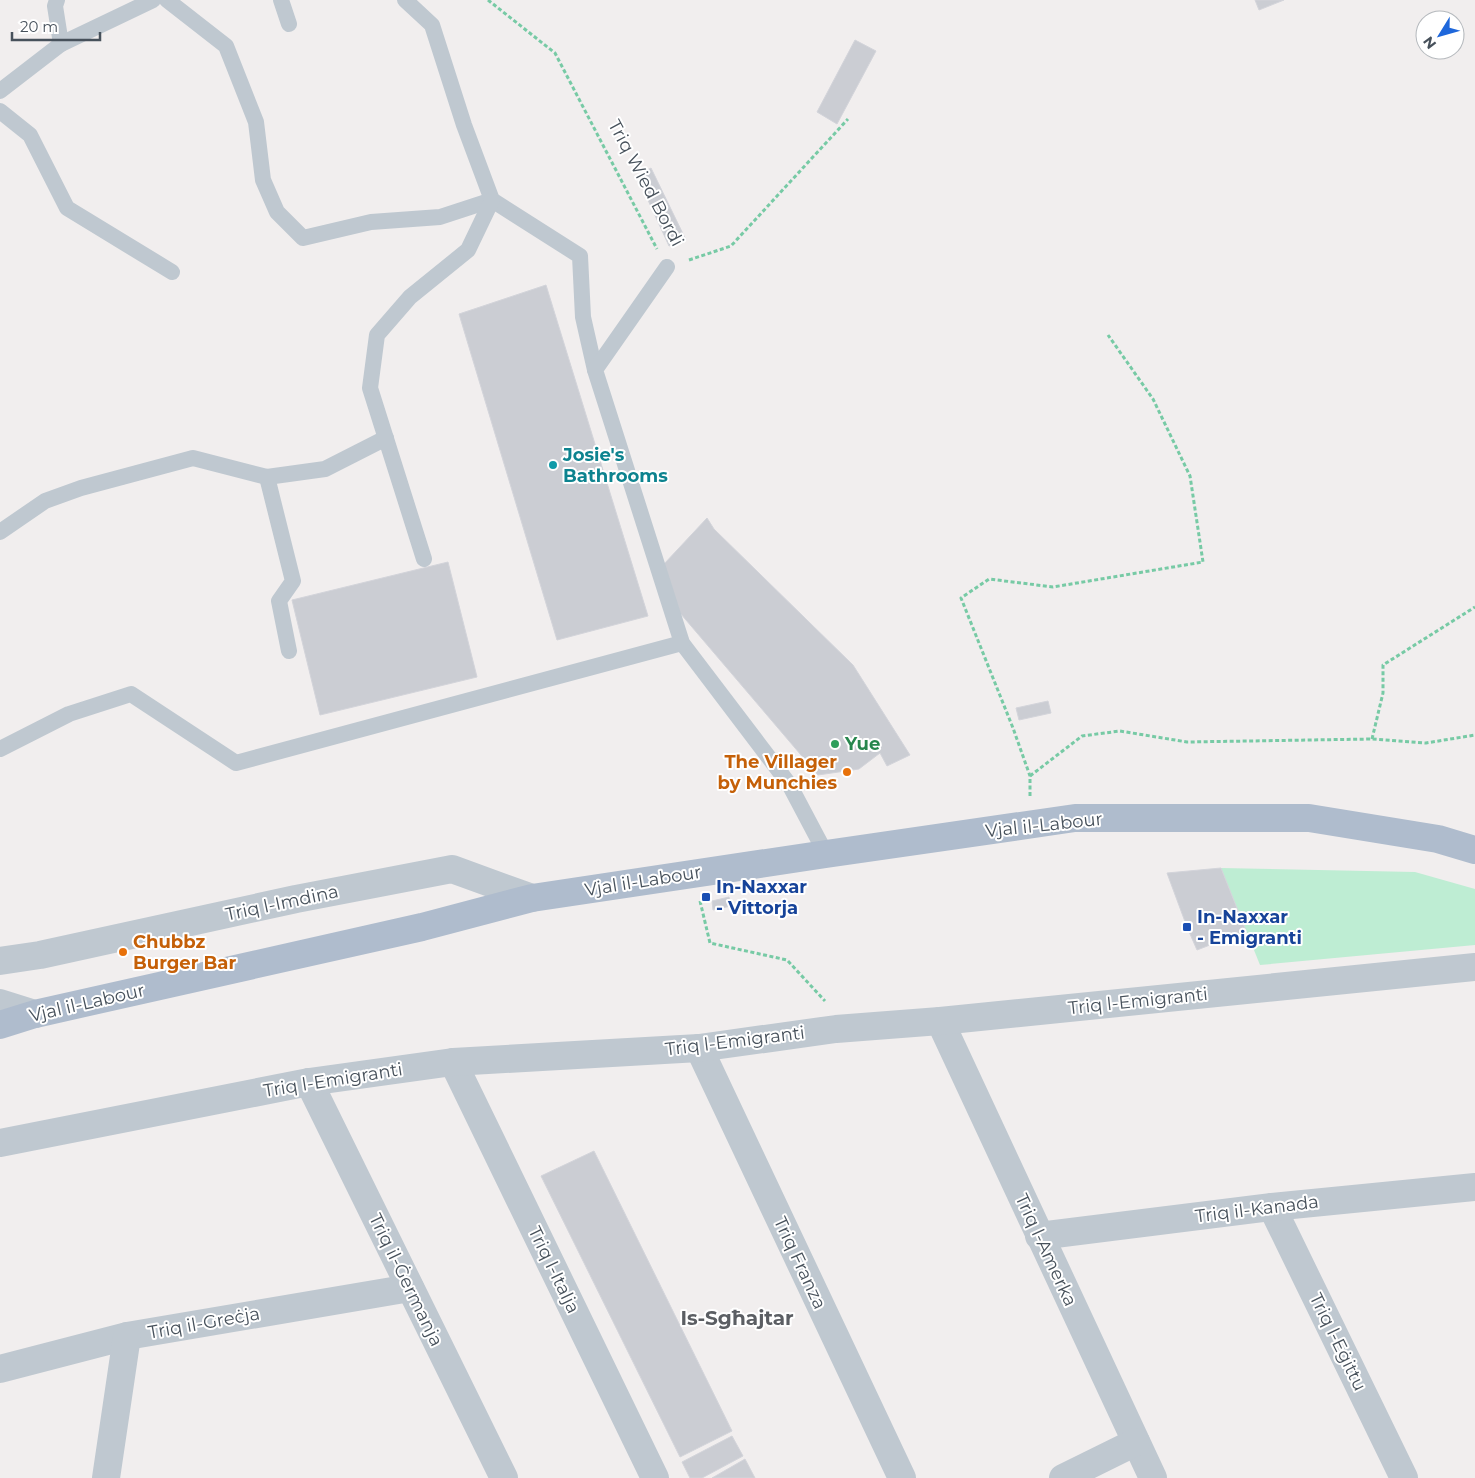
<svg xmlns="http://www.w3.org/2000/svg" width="1475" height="1478" font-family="Montserrat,sans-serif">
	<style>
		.green { fill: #beedd3 }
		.building { fill: #cbcdd3; stroke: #d3d4da }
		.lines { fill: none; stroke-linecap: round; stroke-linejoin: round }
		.path { stroke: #77caa5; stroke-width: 3; stroke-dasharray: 4 2.5; stroke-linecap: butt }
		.lane { stroke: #bfc8d0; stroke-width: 16 }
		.street { stroke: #bfc8d0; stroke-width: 28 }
		.primary { stroke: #afbccd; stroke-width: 28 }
		.culture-dot { fill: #0f9aa8; stroke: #fff; stroke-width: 2 }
		.leisure-dot { fill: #2e9e5b; stroke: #fff; stroke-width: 2 }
		.food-dot { fill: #e8710a; stroke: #fff; stroke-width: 2 }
		.transit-dot { fill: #1a4fb4; stroke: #fff; stroke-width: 2 }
		.labels { text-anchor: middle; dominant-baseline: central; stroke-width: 4; stroke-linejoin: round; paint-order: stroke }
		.street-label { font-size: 18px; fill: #47515b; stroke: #fff }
		.culture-label { font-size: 18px; font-weight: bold; fill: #0d838f; stroke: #fff; text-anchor: start }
		.leisure-label { font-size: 18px; font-weight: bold; fill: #27864d; stroke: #fff; text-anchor: start }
		.food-label { font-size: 18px; font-weight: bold; fill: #c56008; stroke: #fff; text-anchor: end }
		.transit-label { font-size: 18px; font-weight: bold; fill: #164399; stroke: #fff; text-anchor: start }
		.quarter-label { font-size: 20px; font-weight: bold; fill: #5b5e63; stroke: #fff }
	</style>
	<rect width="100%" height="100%" fill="#f1eeee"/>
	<polygon class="green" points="1221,868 1415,872 1475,889 1475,945 1260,965"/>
	<g class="building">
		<polygon points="1255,0 1284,0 1259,10"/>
		<polygon points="855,40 876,51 837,124 817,112"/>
		<polygon points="651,168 686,240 669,246 637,176"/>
		<polygon points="546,285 648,616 557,640 459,314"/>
		<polygon points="707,518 714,529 853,665 910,755 887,766 880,753 859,769 818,775 680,613 664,564"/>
		<polygon points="448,562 477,677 320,715 292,600"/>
		<polygon points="1048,701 1051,713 1019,720 1016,708"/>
		<polygon points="1221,868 1246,931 1197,950 1187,927 1167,873"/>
		<polygon points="729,897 731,906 713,910 712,901"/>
		<polygon points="594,1151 732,1431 680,1457 541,1176"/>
		<polygon points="732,1436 743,1456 702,1478 690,1478 682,1462"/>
		<polygon points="745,1459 755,1478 712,1478"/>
	</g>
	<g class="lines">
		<g class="path">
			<polyline points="488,0 555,53 657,249"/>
			<polyline points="689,260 731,246 848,119"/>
			<polyline points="1372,739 1383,693 1383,665 1475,607"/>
			<polyline points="1030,776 1082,736 1120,731 1187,742 1372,739 1426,743 1475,735"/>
			<polyline points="1030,796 1030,776 1013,728 961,598 989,579 1053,587 1203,562 1190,476 1153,399 1108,335"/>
			<polyline points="700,901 710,943 787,960 825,1001"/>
		</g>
		<g class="lane">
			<polyline points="57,0 55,6 61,44"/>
			<polyline points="167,0 226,46 256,122 263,180 277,212 303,238 371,222 440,217 492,200"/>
			<polyline points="281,0 289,24"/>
			<polyline points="405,0 432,25 464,125 492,200 580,256 583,317 595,370"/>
			<polyline points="0,91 61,44 153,0"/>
			<polyline points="0,111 30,135 67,208 172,272"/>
			<polyline points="667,267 595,370 682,643 789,784 826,854"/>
			<polyline points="267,477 293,581 279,601 289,651"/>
			<polyline points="0,532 45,501 81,488 193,458 267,477 325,469 386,438"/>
			<polyline points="424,559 370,388 377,335 410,297 468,250 492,200"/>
			<polyline points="0,749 69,714 131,694 236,763 682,643"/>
		</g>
		<g class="street">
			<polyline points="0,961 40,955 296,899 452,869 532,898"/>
			<polyline points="0,1003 35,1014"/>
			<polyline points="940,1021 1153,1478"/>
			<polyline points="699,1048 902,1478"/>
			<polyline points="453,1062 655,1478"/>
			<polyline points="309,1082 504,1478"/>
			<polyline points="0,1143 309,1082 453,1062 699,1048 836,1029 940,1021 1475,967"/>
			<polyline points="1272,1207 1404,1478"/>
			<polyline points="1039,1236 1272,1207 1475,1187"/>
			<polyline points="0,1369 127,1336 410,1288"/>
			<polyline points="106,1478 127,1336"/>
			<polyline points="1063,1478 1136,1442"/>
		</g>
		<polyline class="primary" points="0,1025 35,1014 422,927 532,898 826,854 1075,818 1309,818 1438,839 1475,850"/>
	</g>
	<circle class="culture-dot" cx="553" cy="465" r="5"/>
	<circle class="leisure-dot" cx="835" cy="744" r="5"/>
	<g class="food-dot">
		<circle cx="847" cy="772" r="5"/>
		<circle cx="123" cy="952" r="5"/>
	</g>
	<g class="transit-dot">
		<rect x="701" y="892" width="10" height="10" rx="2.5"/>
		<rect x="1182" y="922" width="10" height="10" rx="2.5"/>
	</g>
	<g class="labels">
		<g class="street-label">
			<text transform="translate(646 183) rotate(62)">Triq Wied Bordi</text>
			<text transform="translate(1044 825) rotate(-6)">Vjal il-Labour</text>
			<text transform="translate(643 881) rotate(-9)">Vjal il-Labour</text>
			<text transform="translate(282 903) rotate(-12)">Triq l-Imdina</text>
			<text transform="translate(1138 1001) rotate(-6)">Triq l-Emigranti</text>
			<text transform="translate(87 1003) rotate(-13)">Vjal il-Labour</text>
			<text transform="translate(735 1041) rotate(-7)">Triq l-Emigranti</text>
			<text transform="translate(333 1080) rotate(-9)">Triq l-Emigranti</text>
			<text transform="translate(1257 1209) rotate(-7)">Triq il-Kanada</text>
			<text transform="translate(1046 1250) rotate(65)">Triq l-Amerka</text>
			<text transform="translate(800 1263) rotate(65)">Triq Franza</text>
			<text transform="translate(554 1270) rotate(64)">Triq l-Italja</text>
			<text transform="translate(406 1280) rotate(64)">Triq il-Ġermanja</text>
			<text transform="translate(204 1323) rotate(-10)">Triq il-Greċja</text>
			<text transform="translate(1338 1342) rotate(64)">Triq l-Eġittu</text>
		</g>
		<g class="culture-label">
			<text x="563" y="455">Josie's<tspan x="563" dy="21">Bathrooms</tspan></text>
		</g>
		<g class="leisure-label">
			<text x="845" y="744">Yue</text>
		</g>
		<g class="food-label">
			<text x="837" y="762">The Villager<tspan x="837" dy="21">by Munchies</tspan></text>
			<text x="133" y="942" text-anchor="start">Chubbz<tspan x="133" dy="21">Burger Bar</tspan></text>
		</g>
		<g class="transit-label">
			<text x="716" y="887">In-Naxxar<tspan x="716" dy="21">- Vittorja</tspan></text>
			<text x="1197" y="917">In-Naxxar<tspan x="1197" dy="21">- Emigranti</tspan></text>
		</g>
		<g class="quarter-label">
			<text x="737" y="1318">Is-Sgħajtar</text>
		</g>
	</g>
	<g transform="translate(1440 35) rotate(233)"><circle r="24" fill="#ffffff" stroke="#b5b9bd"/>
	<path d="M0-4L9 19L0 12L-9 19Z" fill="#1e67db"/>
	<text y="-8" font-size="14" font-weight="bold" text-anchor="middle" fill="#47515b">N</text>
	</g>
	<path d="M12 32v8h88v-8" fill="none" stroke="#47515b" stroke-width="2.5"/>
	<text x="20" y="32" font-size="15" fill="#47515b" stroke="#ffffff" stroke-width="4" paint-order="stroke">20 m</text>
</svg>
